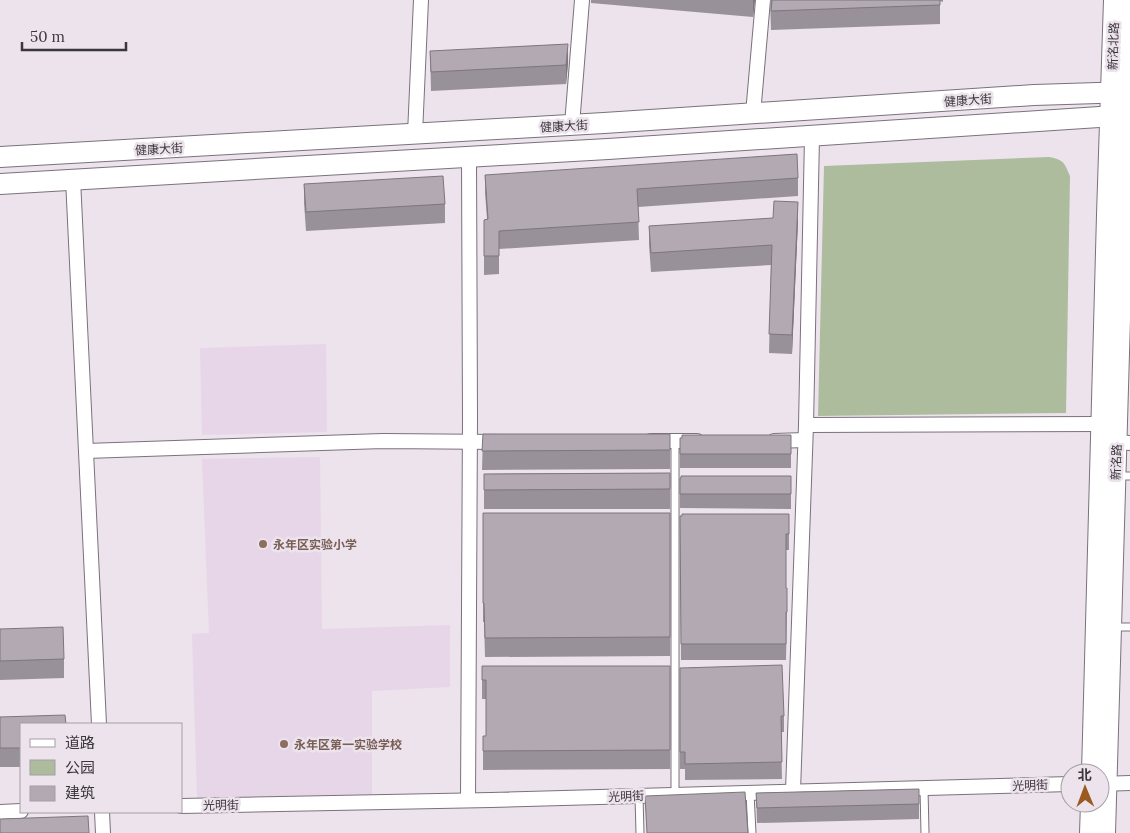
<svg xmlns="http://www.w3.org/2000/svg" width="1130" height="833" font-family="Lora,'Noto Sans SC',serif">
	<style>
		.education { fill: #e7d6e8 }
		.green { fill: #adbc9d }
		.lines { fill: none; stroke-linecap: round; stroke-linejoin: round }
		.service-casing { stroke: #7a727b; stroke-width: 9 }
		.minor-casing { stroke: #7a727b; stroke-width: 16 }
		.secondary-casing { stroke: #7a727b; stroke-width: 22 }
		.service { stroke: #fff; stroke-width: 7 }
		.minor { stroke: #fff; stroke-width: 14 }
		.secondary { stroke: #fff; stroke-width: 20 }
		.wall { fill: #99919a }
		.shaded-wall { fill: #7d767d }
		.building { fill: #b2a9b3; stroke: #7d767d }
		.education-dot { fill: #8d6e63; stroke: #ece3ed; stroke-width: 2 }
		.labels { text-anchor: middle; dominant-baseline: central; stroke-width: 5; stroke-linejoin: round; paint-order: stroke }
		.street-label { font-size: 12px; fill: #3a363a; stroke: #ece3ed }
		.education-label { font-size: 12px; font-weight: bold; fill: #785e54; stroke: #ece3ed; text-anchor: start }
	</style>
	<rect width="100%" height="100%" fill="#ece3ed"/>
	<g class="education">
		<polygon points="326,344 327,432 202,435 200,348"/>
		<polygon points="320,457 322,629 450,625 450,687 372,691 372,797 197,799 192,634 209,633 202,459"/>
	</g>
	<path class="green" d="M1049,157C1064,160 1064,162 1070,176L1066,413L818,416L824,166Z"/>
	<g class="lines">
		<defs>
			<g id="service">
				<polyline points="1116,476 1130,476"/>
				<polyline points="1113,627 1130,627"/>
				<polyline points="924,788 925,833"/>
				<polyline points="750,793 752,833"/>
				<polyline points="675,795 675,441"/>
				<polyline points="639,796 640,833"/>
			</g>
			<g id="minor">
				<polyline points="753,114 763,0"/>
				<polyline points="572,125 582,0"/>
				<polyline points="415,134 421,0"/>
				<polyline points="73,179 99,724"/>
				<polyline points="806,425 1101,424"/>
				<polyline points="651,441 697,441"/>
				<polyline points="774,441 805,440"/>
				<polyline points="1117,442 1130,443"/>
				<polyline points="86,451 383,441 500,442"/>
				<polyline points="1100,784 1130,783"/>
				<polyline points="793,791 806,425 812,137"/>
				<polyline points="468,800 470,418 469,157"/>
				<polyline points="181,806 491,800 1070,784"/>
				<polyline points="0,812 21,811"/>
				<polyline points="102,812 103,833"/>
			</g>
			<g id="secondary">
				<polyline points="0,157 604,123 1034,95 1130,92"/>
				<path d="M0,184C203,171 405,161 608,149C782,139 956,127 1130,115"/>
				<polyline points="1092,773 1107,215 1114,0"/>
				<polyline points="1090,833 1091,803"/>
				<polyline points="1105,833 1123,216 1130,0"/>
			</g>
		</defs>
		<use href="#service" class="service-casing"/>
		<use href="#minor" class="minor-casing"/>
		<use href="#secondary" class="secondary-casing"/>
		<use href="#service" class="service"/>
		<use href="#minor" class="minor"/>
		<use href="#secondary" class="secondary"/>
	</g>
	<g class="wall">
		<polygon points="591,0 755,0 753,17 591,3"/>
		<polygon points="770,0 943,0 943,2 940,1 940,24 771,30"/>
		<polygon points="430,51 568,63 566,84 431,91"/>
		<polygon points="485,175 798,178 798,196 638,207 639,240 499,249 499,274 484,275 484,220 487,219 485,193"/>
		<polygon points="304,184 445,204 445,223 306,231 304,203"/>
		<polygon points="798,221 792,354 769,353 771,265 651,272 649,245 649,226"/>
		<polygon points="483,434 670,434 670,469 482,470"/>
		<polygon points="791,435 791,468 680,468 680,438"/>
		<polygon points="670,473 670,509 484,509 484,474"/>
		<polygon points="791,476 791,509 680,508 680,478"/>
		<polygon points="483,513 670,513 670,656 485,657 484,622 483,622"/>
		<polygon points="789,514 789,550 786,550 786,588 787,612 786,660 681,660 680,516"/>
		<polygon points="0,629 64,659 64,678 0,680"/>
		<polygon points="482,666 670,666 670,769 483,770 483,736 486,736 486,699 482,699"/>
		<polygon points="680,668 784,716 784,732 781,732 782,779 685,780 685,769 680,769"/>
		<polygon points="0,717 21,724 21,767 0,767"/>
		<polygon points="919,789 919,819 757,823 756,793"/>
	</g>
	<g class="shaded-wall">
		<polygon points="753,0 755,0 753,17"/>
		<polygon points="568,44 568,63 566,84 566,65"/>
		<polygon points="798,202 798,221 792,354 792,335"/>
	</g>
	<g class="building">
		<polygon points="772,0 940,0 940,5 771,11"/>
		<polygon points="568,44 566,65 431,72 430,51"/>
		<polygon points="797,154 798,178 637,189 639,222 499,231 499,256 484,256 484,220 488,219 485,175"/>
		<polygon points="443,176 445,204 306,212 304,184"/>
		<polygon points="774,201 798,202 792,335 769,334 772,245 651,253 649,226 773,218"/>
		<polygon points="483,434 670,434 670,450 482,451"/>
		<polygon points="682,435 791,435 791,454 680,454 680,438 682,438"/>
		<polygon points="670,473 670,489 484,490 484,474"/>
		<polygon points="681,476 791,476 791,494 680,494 680,478 681,478"/>
		<polygon points="483,513 670,513 670,637 485,638 484,603 483,603"/>
		<polygon points="682,514 789,514 789,534 786,534 786,588 787,588 787,612 786,612 786,644 681,644 680,516 682,516"/>
		<polygon points="63,627 64,659 0,661 0,629"/>
		<polygon points="782,665 784,716 781,716 782,762 685,764 685,752 680,752 680,668"/>
		<polygon points="482,666 670,666 670,750 483,751 483,736 486,736 486,680 482,680"/>
		<polygon points="65,715 66,724 21,724 21,748 0,748 0,717"/>
		<polygon points="919,789 919,804 757,808 756,793"/>
		<polygon points="745,792 748,833 647,833 645,796"/>
		<polygon points="88,816 89,833 0,833 0,819"/>
	</g>
	<g class="education-dot">
		<circle cx="263" cy="544" r="5"/>
		<circle cx="284" cy="744" r="5"/>
	</g>
	<g class="labels">
		<g class="street-label">
			<text transform="translate(1113 46) rotate(-88)">新洺北路</text>
			<text transform="translate(968 100) rotate(-4)">健康大街</text>
			<text transform="translate(564 126) rotate(-3)">健康大街</text>
			<text transform="translate(159 149) rotate(-3)">健康大街</text>
			<text transform="translate(1116 462) rotate(-88)">新洺路</text>
			<text transform="translate(1030 785) rotate(-2)">光明街</text>
			<text transform="translate(626 796) rotate(-2)">光明街</text>
			<text transform="translate(221 805) rotate(-1)">光明街</text>
		</g>
		<g class="education-label">
			<text x="273" y="544">永年区实验小学</text>
			<text x="294" y="744">永年区第一实验学校</text>
		</g>
	</g>
	<rect x="20" y="723" width="162" height="90" fill="#ece3ed" stroke="#a59ea5"/>
	<rect x="30" y="739" width="25" height="8" fill="#ffffff" stroke="#a59ea5"/>
	<text x="65" y="748" font-size="15" fill="#3a363a">道路</text>
	<rect x="30" y="760" width="25" height="15" fill="#adbc9d" stroke="#a59ea5"/>
	<text x="65" y="773" font-size="15" fill="#3a363a">公园</text>
	<rect x="30" y="786" width="25" height="15" fill="#b2a9b3" stroke="#a59ea5"/>
	<text x="65" y="798" font-size="15" fill="#3a363a">建筑</text>
	<g transform="translate(1085 788) rotate(359)"><circle r="24" fill="#ece3ed" stroke="#a59ea5"/>
	<path d="M0-4L9 19L0 12L-9 19Z" fill="#995b22"/>
	<text y="-8" font-size="14" font-weight="bold" text-anchor="middle" fill="#3a363a">北</text>
	</g>
	<path d="M22 42v8h104v-8" fill="none" stroke="#3a363a" stroke-width="2.5"/>
	<text x="30" y="42" font-size="15" fill="#3a363a" stroke="#ece3ed" stroke-width="4" paint-order="stroke">50 m</text>
</svg>
